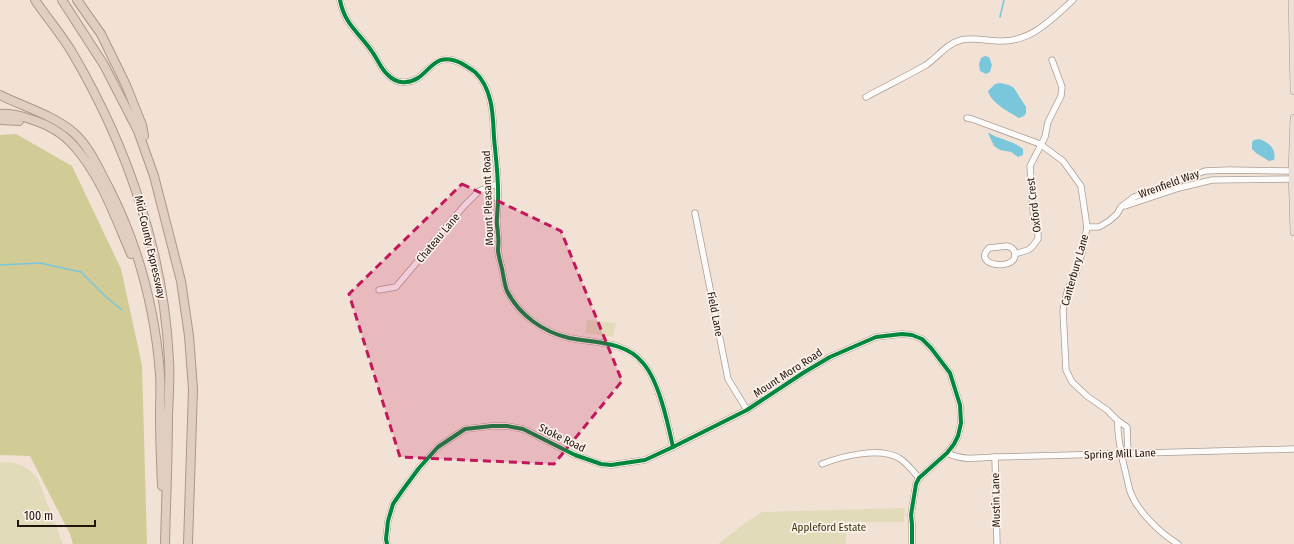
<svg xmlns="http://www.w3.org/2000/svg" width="1294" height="544" font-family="'Fira Sans Condensed',sans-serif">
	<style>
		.green { fill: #e1dbb9 }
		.forest { fill: #d1cb96 }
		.water { fill: #7ac6da }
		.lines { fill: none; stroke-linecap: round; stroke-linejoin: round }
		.stream { stroke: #7ac6da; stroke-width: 1.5 }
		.minor-casing { stroke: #a99d94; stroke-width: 7 }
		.major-casing { stroke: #ae9786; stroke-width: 8 }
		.highway-casing { stroke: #ae9786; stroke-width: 10 }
		.minor { stroke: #fdfbf9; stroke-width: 5.5 }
		.major { stroke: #ebe0d8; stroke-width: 7 }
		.highway { stroke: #e0cec2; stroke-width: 8 }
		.cycleway-casing { stroke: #fdf1e9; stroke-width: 6 }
		.cycleway { stroke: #00873e; stroke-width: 4 }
		.marked { fill: #c2185b; fill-opacity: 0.2; stroke: #c2185b; stroke-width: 3; stroke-dasharray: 8 5; stroke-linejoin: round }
		.labels { text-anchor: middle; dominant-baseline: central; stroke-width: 3.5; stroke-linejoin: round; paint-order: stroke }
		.street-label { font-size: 11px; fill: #1f150e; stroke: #fdf1e9 }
		.park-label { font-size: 11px; fill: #363711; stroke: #fdf1e9 }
	</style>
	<rect width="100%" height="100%" fill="#f2e2d6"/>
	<g class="green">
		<polygon points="587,320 616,323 613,337 585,333"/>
		<path d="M0,462C17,462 27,465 38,479L63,544H0Z"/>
		<polygon points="905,508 904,522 846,522 846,544 718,544 745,523 762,512"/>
	</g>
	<polygon class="forest" points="16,134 72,166 121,269 142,365 147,544 73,544 70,534 30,456 0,455 0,135"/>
	<g class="water">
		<polygon points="985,56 989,57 992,65 990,72 986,74 980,71 979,64 981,58"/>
		<path d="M1000,83L1009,85L1014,88L1026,107V113L1024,116L1019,118C1009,112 991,103 988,91L995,84Z"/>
		<path d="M988,133H989C1000,140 1012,140 1023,149V155L1018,157L1011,152L1000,150L994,146Z"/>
		<path d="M1259,139C1269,142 1277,150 1274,160L1269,161L1256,153L1252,149V142L1254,140Z"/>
	</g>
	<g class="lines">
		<g class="stream">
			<polyline points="1000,17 1004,0"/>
			<polyline points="0,265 40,263 81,272 105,296 122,310"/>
		</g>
		<defs>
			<g id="minor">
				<path d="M340,0C345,26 360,33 373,53C378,60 381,69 388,75C393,80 400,83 406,82C429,81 431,48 461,63C466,66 471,69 475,72C493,89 493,116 494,138C496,159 499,181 498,201C498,207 497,213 497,218C496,224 498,229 498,235C499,240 498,246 498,251C499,259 502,267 503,274C504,280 505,286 507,291C519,315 543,332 569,338C594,343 626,341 643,363C659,381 668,424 673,447"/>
				<path d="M866,97C886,86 907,76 926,65C938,57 946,44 961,40C973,37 988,41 1001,41C1031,42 1052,19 1073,0"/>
				<polyline points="967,118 972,119 1040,144 1063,161 1081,186 1087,227 1082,253 1075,276 1068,288 1063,310 1066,370 1072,382 1087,396 1107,410 1118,421 1127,427 1128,453"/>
				<polyline points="1125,206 1179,188 1212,180 1292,179"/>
				<polyline points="695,213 728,379 747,410"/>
				<polyline points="1087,227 1099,227 1109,221 1117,214 1121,207 1134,197 1205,171 1229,170 1294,171"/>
				<path d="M1007,246C1012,247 1015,250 1015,255C1015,271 971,266 989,248Z"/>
				<polyline points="1015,254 1028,250 1032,247 1038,239 1038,234 1033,210 1030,166 1045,137 1048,122 1061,96 1062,87 1052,60"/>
				<polyline points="379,290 396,287 464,206 479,191 497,184"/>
				<path d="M1118,421C1117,433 1120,445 1122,458C1125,469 1127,480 1130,491C1137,511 1160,533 1178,544"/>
				<path d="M947,453C964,461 978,458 995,457L1294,449"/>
				<polyline points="995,457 997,544"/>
				<path d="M822,464C842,456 879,447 899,458C907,463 913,471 919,478"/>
				<polyline points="387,544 386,539 388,521 393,504 402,491 419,468 438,447 465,429 492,426 507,426 523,429 575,455 601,464 611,465 645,460 673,447 747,410 803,373 830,357 876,337 902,334 912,335 922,339 931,348 950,373 960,405 961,423 958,436 954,444 947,453 919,478 916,484 911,515 912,524 912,544"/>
			</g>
			<g id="major">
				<polyline points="1292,0 1294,91"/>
				<polyline points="1294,118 1292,172 1294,232"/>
			</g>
			<g id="highway">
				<path d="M35,0C47,18 62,35 73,54C127,146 164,252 169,360C170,378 169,396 168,414C168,457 166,501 165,544"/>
				<polyline points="62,0 104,65 138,131 154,176 181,281 189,336 193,389 188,544"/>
				<polyline points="77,0 101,34 126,85 142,125 144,136"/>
				<path d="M0,95C24,107 51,114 73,132C90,147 98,168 109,188C138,245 155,309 160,374C161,388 160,402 160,416C160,439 161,463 162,486"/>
				<path d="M0,114C10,113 21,116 30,119C46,124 63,133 74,146C101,176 115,217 131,254"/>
				<polyline points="0,120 19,121"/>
			</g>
		</defs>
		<use href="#minor" class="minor-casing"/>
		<use href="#major" class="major-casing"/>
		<use href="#highway" class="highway-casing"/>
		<use href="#minor" class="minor"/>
		<use href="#major" class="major"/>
		<use href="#highway" class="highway"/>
		<defs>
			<g id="cycleway">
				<path d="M340,0C345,26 360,33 373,53C378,60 381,69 388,75C393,80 400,83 406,82C429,81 431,48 461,63C466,66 471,69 475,72C493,89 493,116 494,138C496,159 499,181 498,201C498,207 497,213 497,218C496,224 498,229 498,235C499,240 498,246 498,251C499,259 502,267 503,274C504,280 505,286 507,291C519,315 543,332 569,338C594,343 626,341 643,363C659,381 668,424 673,447"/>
				<polyline points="387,544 386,539 388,521 393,504 402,491 419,468 438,447 465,429 492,426 507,426 523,429 575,455 601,464 611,465 645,460 673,447 747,410 803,373 830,357 876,337 902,334 912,335 922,339 931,348 950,373 960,405 961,423 958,436 954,444 947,453 919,478 916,484 911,515 912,524 912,544"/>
			</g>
		</defs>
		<use href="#cycleway" class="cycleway-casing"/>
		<use href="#cycleway" class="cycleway"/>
	</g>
	<path class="marked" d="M462,184L561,231L622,381L554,464L400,457L349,294Z"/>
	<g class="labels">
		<g class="street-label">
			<text transform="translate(1169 184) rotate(-20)">Wrenfield Way</text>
			<text transform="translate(488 198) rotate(-92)">Mount Pleasant Road</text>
			<text transform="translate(1034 205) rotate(-97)">Oxford Crest</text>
			<text transform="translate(438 238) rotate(-50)">Chateau Lane</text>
			<text transform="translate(150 247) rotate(77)">Mid-County Expressway</text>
			<text transform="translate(1075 270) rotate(-74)">Canterbury Lane</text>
			<text transform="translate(715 314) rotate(79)">Field Lane</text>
			<text transform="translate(788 373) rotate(-33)">Mount Moro Road</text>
			<text transform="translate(562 438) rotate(26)">Stoke Road</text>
			<text transform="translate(1120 454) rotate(-2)">Spring Mill Lane</text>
			<text transform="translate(996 500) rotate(-91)">Mustin Lane</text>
		</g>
		<g class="park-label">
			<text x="829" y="527">Appleford Estate</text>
		</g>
	</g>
	<path d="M18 520v6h77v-6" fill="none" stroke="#1f150e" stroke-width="2"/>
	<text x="24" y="520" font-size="12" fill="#1f150e" stroke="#fdf1e9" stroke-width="3" paint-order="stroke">100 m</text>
</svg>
